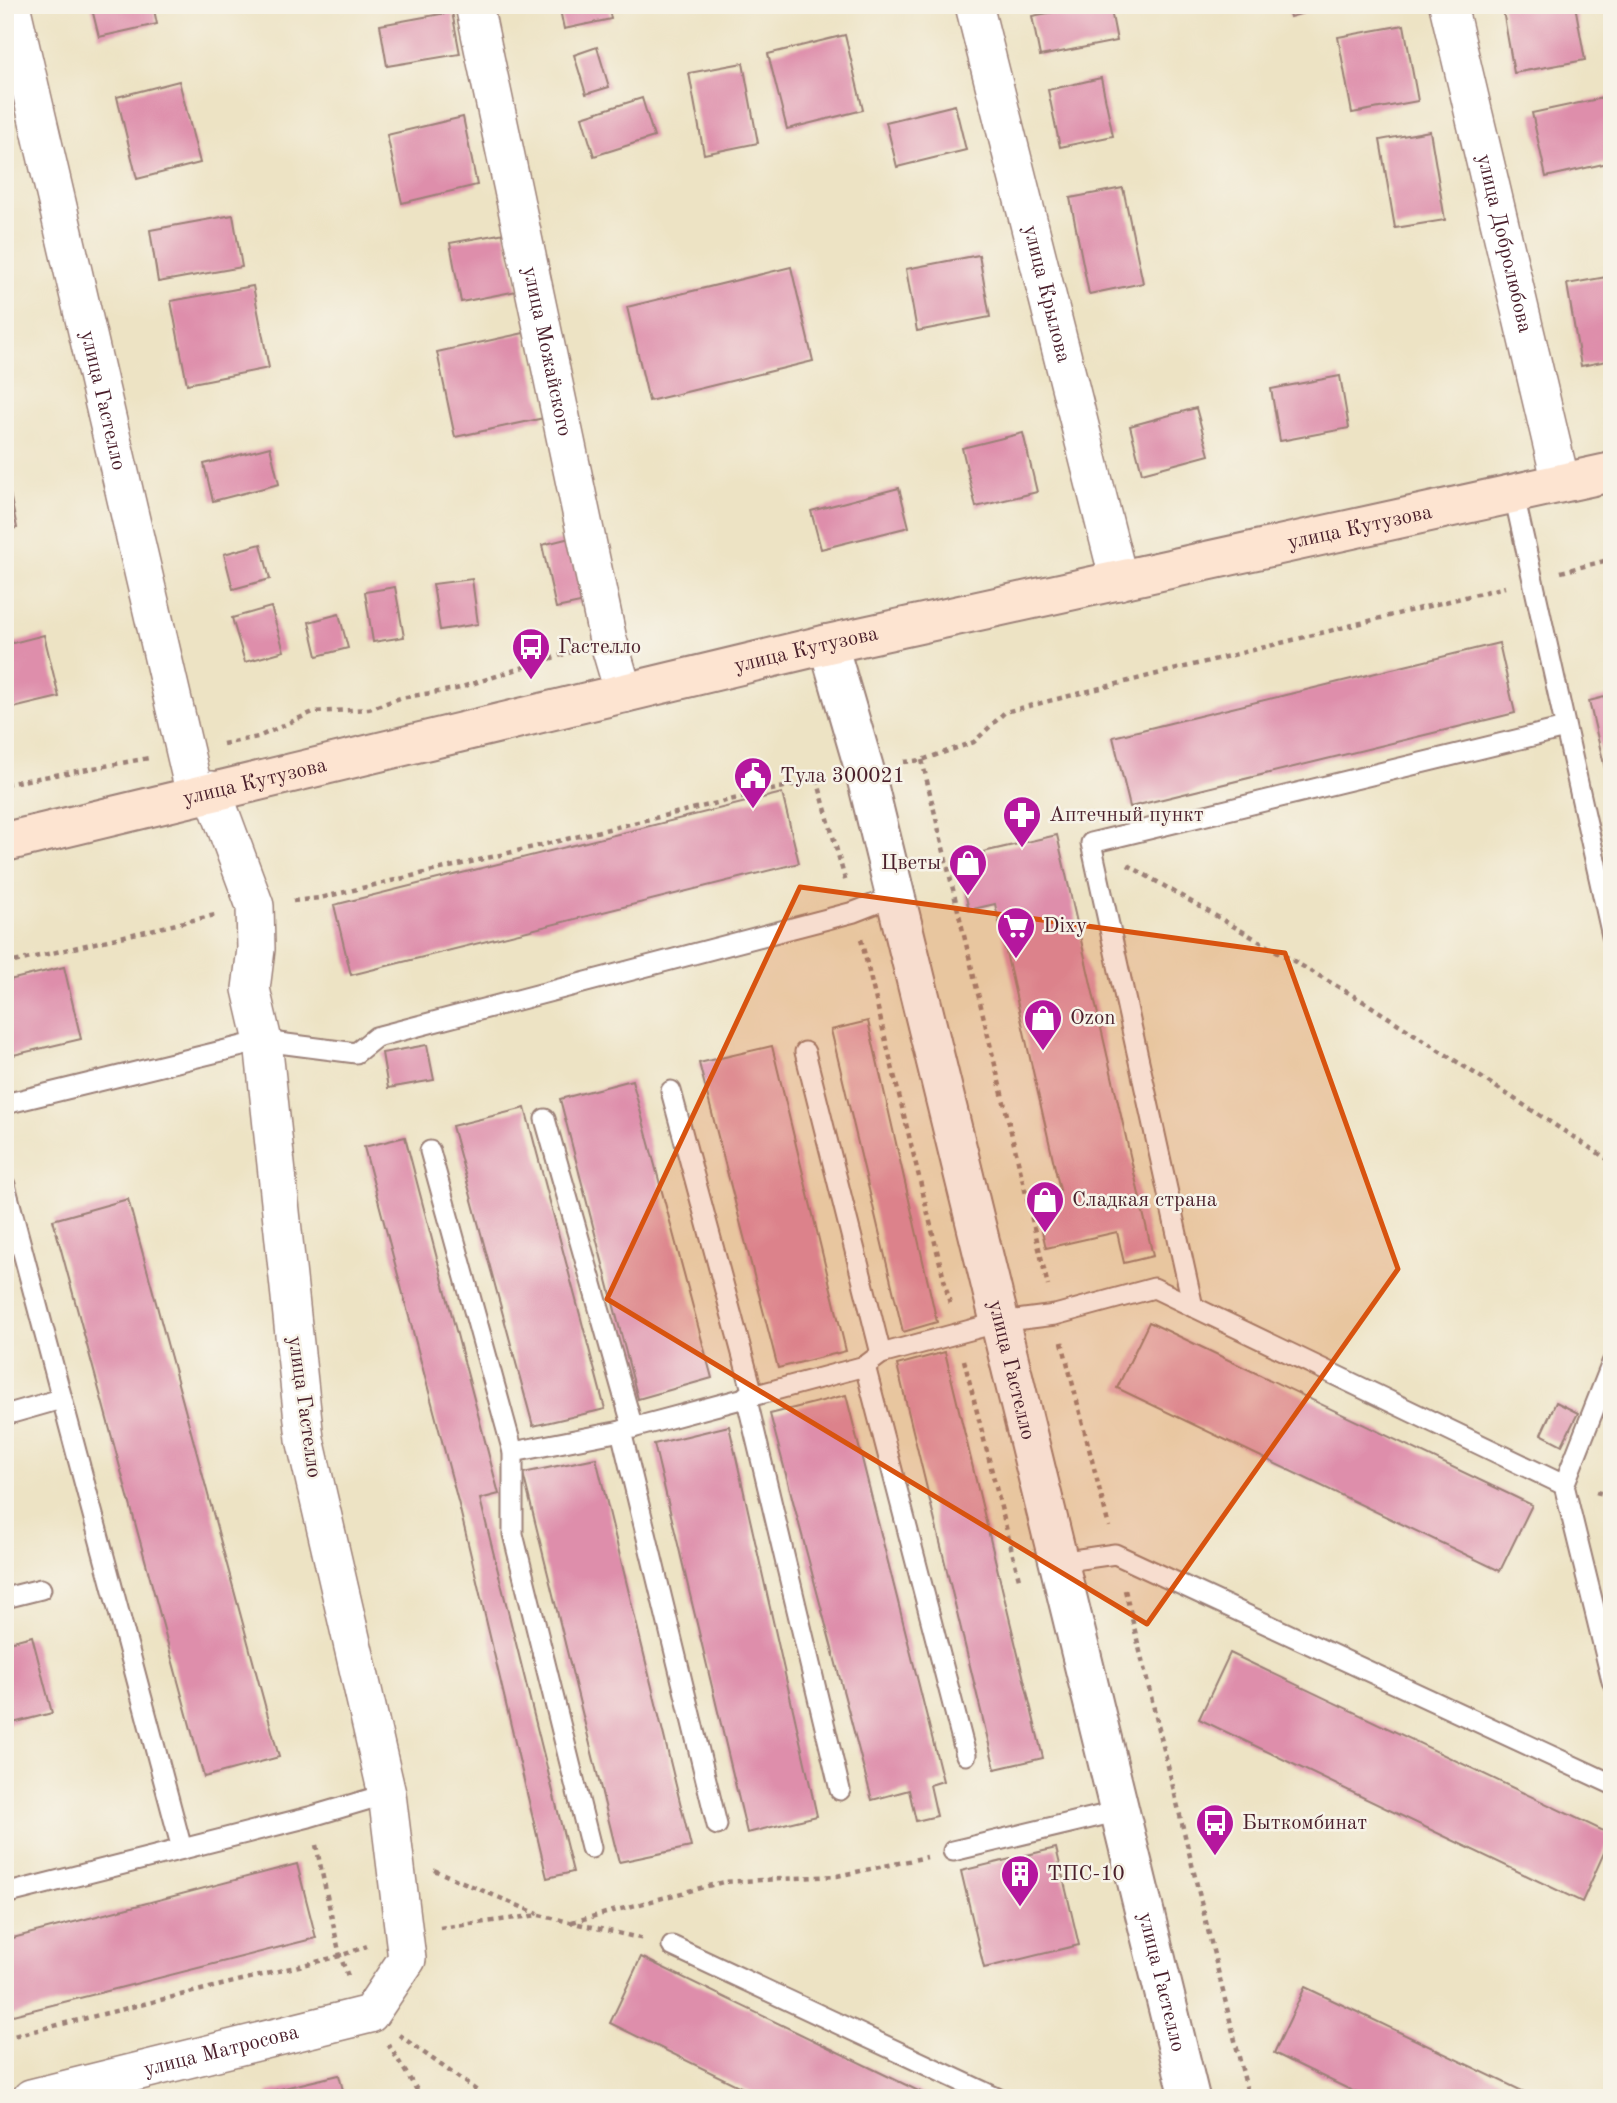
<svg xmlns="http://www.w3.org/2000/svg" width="1617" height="2103" font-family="'Old Standard TT',serif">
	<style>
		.building { fill: #de8eab }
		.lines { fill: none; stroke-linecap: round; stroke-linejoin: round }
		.service-casing { stroke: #9c8178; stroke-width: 23 }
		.minor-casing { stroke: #9c8178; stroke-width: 40 }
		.tertiary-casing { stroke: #9c8178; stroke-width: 42 }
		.secondary-casing { stroke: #9c8178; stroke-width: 42 }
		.path { stroke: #9c8178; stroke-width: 4.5; stroke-dasharray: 5 5; stroke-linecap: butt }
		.service { stroke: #fff; stroke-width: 19 }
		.minor { stroke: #fff; stroke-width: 37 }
		.tertiary { stroke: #fff; stroke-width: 38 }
		.secondary { stroke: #fde4d1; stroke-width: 38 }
		.marked { fill: #d8530f; fill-opacity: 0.2; stroke: #d8530f; stroke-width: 5; stroke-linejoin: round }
		.labels { text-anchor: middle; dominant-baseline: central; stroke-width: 5; stroke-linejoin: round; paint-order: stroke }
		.street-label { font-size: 21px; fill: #4a1f2b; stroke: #f7f3e8 }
		.poi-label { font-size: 21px; fill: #4a1f2b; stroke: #f7f3e8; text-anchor: start }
	</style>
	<rect width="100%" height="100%" fill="#f7f3e8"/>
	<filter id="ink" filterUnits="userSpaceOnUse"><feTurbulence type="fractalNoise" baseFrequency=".0143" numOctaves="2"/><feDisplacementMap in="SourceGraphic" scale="14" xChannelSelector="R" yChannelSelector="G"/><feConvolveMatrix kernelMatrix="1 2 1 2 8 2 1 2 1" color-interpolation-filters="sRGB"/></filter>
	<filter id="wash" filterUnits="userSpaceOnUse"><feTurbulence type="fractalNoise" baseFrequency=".00686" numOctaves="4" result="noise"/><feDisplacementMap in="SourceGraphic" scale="28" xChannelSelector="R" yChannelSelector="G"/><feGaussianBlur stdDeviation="1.57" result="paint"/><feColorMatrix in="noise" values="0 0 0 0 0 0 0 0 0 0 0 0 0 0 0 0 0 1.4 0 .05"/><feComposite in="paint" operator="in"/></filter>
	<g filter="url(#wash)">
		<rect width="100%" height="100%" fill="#ede3c4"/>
		<g id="blocks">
			<g class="building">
				<polygon points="91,5 153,5 157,24 99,37"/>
				<polygon points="559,5 608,5 611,19 564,29"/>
				<polygon points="1074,5 1110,5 1117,41 1040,56 1032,16 1075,8"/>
				<polygon points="1287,5 1327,5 1328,6 1290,17"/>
				<polygon points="1502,5 1575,5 1585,60 1514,73"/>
				<polygon points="452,12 460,54 387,66 380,25"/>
				<polygon points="1404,25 1418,101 1352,113 1338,37"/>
				<polygon points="845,35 863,110 787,129 768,54"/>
				<polygon points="597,47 609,87 586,94 574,55"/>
				<polygon points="743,63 758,143 704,154 689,73"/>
				<polygon points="1101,78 1113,136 1060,147 1048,90"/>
				<polygon points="179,81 200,163 137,179 117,97"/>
				<polygon points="1612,96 1612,162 1546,177 1532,113"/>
				<polygon points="642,98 654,137 594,156 582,117"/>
				<polygon points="955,105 966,150 897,167 886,122"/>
				<polygon points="463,117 477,185 402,203 387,135"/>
				<polygon points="1430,131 1445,220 1395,228 1380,140"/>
				<polygon points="1123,188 1143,283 1089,294 1070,198"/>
				<polygon points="233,215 242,267 158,282 150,230"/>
				<polygon points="505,233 517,291 461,302 450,243"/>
				<polygon points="979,255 990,317 917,331 906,269"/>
				<polygon points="791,267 813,361 649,401 627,307"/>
				<polygon points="1612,276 1612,360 1581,366 1567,284"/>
				<polygon points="253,286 269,368 187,384 171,301"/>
				<polygon points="524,333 544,418 455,437 437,352"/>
				<polygon points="1340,376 1349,428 1280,441 1271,389"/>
				<polygon points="1196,408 1209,455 1142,473 1130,426"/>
				<polygon points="1023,433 1037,492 976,507 962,448"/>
				<polygon points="270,447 279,484 213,501 204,464"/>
				<polygon points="6,474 17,528 5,530 5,475"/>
				<polygon points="899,488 909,527 821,549 811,511"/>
				<polygon points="570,538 585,602 556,608 542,545"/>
				<polygon points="261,544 270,579 233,589 224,554"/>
				<polygon points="472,579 478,624 440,630 433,584"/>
				<polygon points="395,587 404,637 373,642 365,592"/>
				<polygon points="271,607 284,651 245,662 232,618"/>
				<polygon points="339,614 348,648 317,656 309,622"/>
				<polygon points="44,635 59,697 5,710 5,645"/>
				<polygon points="1499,643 1515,713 1130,807 1113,737"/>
				<polygon points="1612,695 1612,794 1611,794 1589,701"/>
				<polygon points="782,793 799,863 351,975 334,905"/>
				<polygon points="1057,835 1153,1256 1124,1263 1117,1232 1046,1248 1034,1196 1060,1190 995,904 969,910 957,858"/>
				<polygon points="64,967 81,1039 5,1057 5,981"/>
				<polygon points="868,1021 937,1322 903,1332 831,1030"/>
				<polygon points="427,1045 434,1080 388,1088 382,1053"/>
				<polygon points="772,1046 846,1351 778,1368 699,1063"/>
				<polygon points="632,1080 712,1378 638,1399 560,1099"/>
				<polygon points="525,1108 605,1409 533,1426 452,1126"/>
				<polygon points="405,1137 499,1494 480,1499 573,1872 547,1878 459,1505 364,1147"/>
				<polygon points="128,1199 279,1757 204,1777 53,1220"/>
				<polygon points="1149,1322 1532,1505 1500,1571 1117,1388"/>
				<polygon points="945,1352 1043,1758 995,1769 897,1365"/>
				<polygon points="846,1395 943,1781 930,1785 937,1816 916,1821 909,1790 872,1800 770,1414"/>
				<polygon points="1556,1402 1578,1413 1562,1445 1541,1434"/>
				<polygon points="729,1426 817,1816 747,1833 654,1444"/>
				<polygon points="596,1458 691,1847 619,1862 523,1473"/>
				<polygon points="32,1636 52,1713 5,1725 5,1643"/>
				<polygon points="1230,1653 1612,1835 1582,1902 1199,1719"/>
				<polygon points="1056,1848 1079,1945 984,1968 961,1871"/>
				<polygon points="297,1864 316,1938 5,2017 5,1940"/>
				<polygon points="641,1957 933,2098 763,2098 610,2023"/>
				<polygon points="1305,1987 1537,2098 1367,2098 1274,2053"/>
				<polygon points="339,2075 345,2098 269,2098 267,2092"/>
			</g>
		</g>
	</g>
	<g filter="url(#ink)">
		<use href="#blocks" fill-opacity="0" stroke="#9c8178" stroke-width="2"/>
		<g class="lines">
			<defs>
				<g id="service">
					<polyline points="1514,495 1612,936"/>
					<polyline points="805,1052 881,1354"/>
					<polyline points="671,1091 753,1394"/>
					<polyline points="5,1104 263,1041 356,1053 376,1037 854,912 895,896"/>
					<polyline points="545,1119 633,1428"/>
					<polyline points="430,1151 513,1452 513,1534 591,1848"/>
					<polyline points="5,1185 182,1849"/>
					<polyline points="1193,1307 1091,843 1565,728"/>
					<polyline points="1612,1363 1564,1485 1612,1681"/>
					<polyline points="865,1366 966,1755"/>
					<polyline points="746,1396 840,1790"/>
					<polyline points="5,1415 61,1399"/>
					<polyline points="621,1431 717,1825"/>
					<polyline points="513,1452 621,1431 865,1366 881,1354 1000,1322 1055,1315 1154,1288 1564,1485"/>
					<polyline points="1059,1562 1115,1554 1612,1784"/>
					<polyline points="5,1598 41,1589"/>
					<polyline points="953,1851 1120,1811"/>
					<polyline points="5,1894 309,1817 387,1794"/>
					<polyline points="672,1946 997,2098"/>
				</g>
				<g id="minor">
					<path id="s1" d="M11,5L195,795"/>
					<path id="s2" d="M474,5L608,640L624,694"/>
					<path id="s3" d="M974,5L1119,581"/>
					<path id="s4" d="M1448,5L1561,483"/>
					<path id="s5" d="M31,2098L370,2014L407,1959L387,1794L305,1439L263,1041L251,989L256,949L255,906L212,790"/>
				</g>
				<g id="tertiary">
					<path id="s6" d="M828,644L864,768L1190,2098"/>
				</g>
				<g id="secondary">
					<path id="s7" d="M5,842L828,644L1612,472"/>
				</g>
			</defs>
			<use href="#service" class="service-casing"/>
			<use href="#minor" class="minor-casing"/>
			<use href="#tertiary" class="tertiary-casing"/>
			<use href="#secondary" class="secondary-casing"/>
			<g class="path">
				<polyline points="1561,572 1612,559"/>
				<polyline points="223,744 258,737 313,712 369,709 400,698 456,689 571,652"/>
				<polyline points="922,760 1048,1286"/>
				<polyline points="904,762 922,760 974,742 1005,712 1505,587"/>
				<polyline points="817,779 846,883"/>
				<polyline points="5,784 149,758"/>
				<polyline points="1128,865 1366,1003 1612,1162"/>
				<polyline points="293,901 320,898 826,777"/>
				<polyline points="861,939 950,1304"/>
				<polyline points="5,964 219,914"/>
				<polyline points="1062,1342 1109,1527"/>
				<polyline points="964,1360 1019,1579"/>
				<polyline points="1596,1492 1612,1496"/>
				<polyline points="1125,1590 1249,2098"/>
				<polyline points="316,1845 340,1956 348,1976"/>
				<polyline points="434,1870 538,1914"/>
				<polyline points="572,1922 723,1882 837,1876 927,1857"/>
				<polyline points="440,1928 539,1915 644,1939"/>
				<polyline points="399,2035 487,2098"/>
				<polyline points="5,2038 340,1956 367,1946"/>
				<polyline points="388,2044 422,2098"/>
			</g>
			<use href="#service" class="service"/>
			<use href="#minor" class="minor"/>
			<use href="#tertiary" class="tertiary"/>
			<use href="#secondary" class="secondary"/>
		</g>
	</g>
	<path class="marked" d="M800,887L1285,953L1398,1269L1147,1624L607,1299Z"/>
	<defs>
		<symbol id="bus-pin" viewBox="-11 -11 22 30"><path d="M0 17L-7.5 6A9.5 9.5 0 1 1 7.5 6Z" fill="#b5179e" stroke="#f7f3e8"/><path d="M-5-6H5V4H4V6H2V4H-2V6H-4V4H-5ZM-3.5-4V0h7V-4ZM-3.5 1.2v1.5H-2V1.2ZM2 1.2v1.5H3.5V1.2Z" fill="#fff"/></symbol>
		<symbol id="civic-pin" viewBox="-11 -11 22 30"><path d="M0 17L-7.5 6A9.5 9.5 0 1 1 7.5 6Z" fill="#b5179e" stroke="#f7f3e8"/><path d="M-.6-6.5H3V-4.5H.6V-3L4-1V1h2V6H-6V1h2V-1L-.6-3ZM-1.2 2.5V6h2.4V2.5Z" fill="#fff"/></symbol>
		<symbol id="pharmacy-pin" viewBox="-11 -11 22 30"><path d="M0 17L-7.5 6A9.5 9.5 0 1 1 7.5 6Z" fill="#b5179e" stroke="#f7f3e8"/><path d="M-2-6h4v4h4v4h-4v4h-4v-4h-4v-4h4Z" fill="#fff"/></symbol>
		<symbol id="shop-pin" viewBox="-11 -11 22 30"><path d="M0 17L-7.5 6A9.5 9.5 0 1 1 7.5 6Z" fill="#b5179e" stroke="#f7f3e8"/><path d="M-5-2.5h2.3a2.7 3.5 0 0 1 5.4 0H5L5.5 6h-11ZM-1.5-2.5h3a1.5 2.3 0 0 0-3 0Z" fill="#fff"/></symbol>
		<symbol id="supermarket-pin" viewBox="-11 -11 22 30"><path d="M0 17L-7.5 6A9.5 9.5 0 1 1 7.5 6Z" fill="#b5179e" stroke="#f7f3e8"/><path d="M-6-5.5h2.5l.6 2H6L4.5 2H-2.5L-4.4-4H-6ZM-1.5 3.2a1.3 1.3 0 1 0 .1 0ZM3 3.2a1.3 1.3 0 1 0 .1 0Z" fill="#fff"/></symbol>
		<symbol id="building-pin" viewBox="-11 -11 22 30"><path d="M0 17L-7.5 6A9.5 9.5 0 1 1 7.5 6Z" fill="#b5179e" stroke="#f7f3e8"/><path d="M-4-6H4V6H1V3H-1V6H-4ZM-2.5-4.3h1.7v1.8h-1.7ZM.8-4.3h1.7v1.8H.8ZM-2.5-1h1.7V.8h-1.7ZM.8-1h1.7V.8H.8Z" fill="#fff"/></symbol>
	</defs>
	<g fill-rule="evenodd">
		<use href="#bus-pin" x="509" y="625" width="44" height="60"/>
		<use href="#civic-pin" x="731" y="754" width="44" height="60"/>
		<use href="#pharmacy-pin" x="1000" y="793" width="44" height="60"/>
		<use href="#shop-pin" x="946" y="841" width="44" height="60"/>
		<use href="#supermarket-pin" x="994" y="904" width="44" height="60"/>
		<use href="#shop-pin" x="1021" y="996" width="44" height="60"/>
		<use href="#shop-pin" x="1023" y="1178" width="44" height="60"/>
		<use href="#bus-pin" x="1193" y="1801" width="44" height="60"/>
		<use href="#building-pin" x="998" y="1852" width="44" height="60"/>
	</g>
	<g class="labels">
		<g class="street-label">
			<text stroke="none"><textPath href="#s4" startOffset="245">улица Добролюбова</textPath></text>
			<text stroke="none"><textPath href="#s3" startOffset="298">улица Крылова</textPath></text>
			<text stroke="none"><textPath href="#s2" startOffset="354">улица Можайского</textPath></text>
			<text stroke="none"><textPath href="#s1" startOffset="406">улица Гастелло</textPath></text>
			<text stroke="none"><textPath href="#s7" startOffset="1391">улица Кутузова</textPath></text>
			<text stroke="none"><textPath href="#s7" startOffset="824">улица Кутузова</textPath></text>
			<text stroke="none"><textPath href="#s7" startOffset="257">улица Кутузова</textPath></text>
			<text stroke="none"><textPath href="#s6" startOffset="749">улица Гастелло</textPath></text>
			<text transform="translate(304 1407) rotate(82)">улица Гастелло</text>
			<text stroke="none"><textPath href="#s6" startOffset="1379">улица Гастелло</textPath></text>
			<text stroke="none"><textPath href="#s5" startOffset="196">улица Матросова</textPath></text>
		</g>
		<g class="poi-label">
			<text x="558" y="647">Гастелло</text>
			<text x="780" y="776">Тула 300021</text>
			<text x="1049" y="815">Аптечный пункт</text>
			<text x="941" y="863" text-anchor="end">Цветы</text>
			<text x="1043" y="926">Dixy</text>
			<text x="1070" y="1018">Ozon</text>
			<text x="1072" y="1200">Сладкая страна</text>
			<text x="1242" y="1823">Быткомбинат</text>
			<text x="1047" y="1874">ТПС-10</text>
		</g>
	</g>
	<rect width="1617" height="2103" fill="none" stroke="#f7f3e8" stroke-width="28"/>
</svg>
